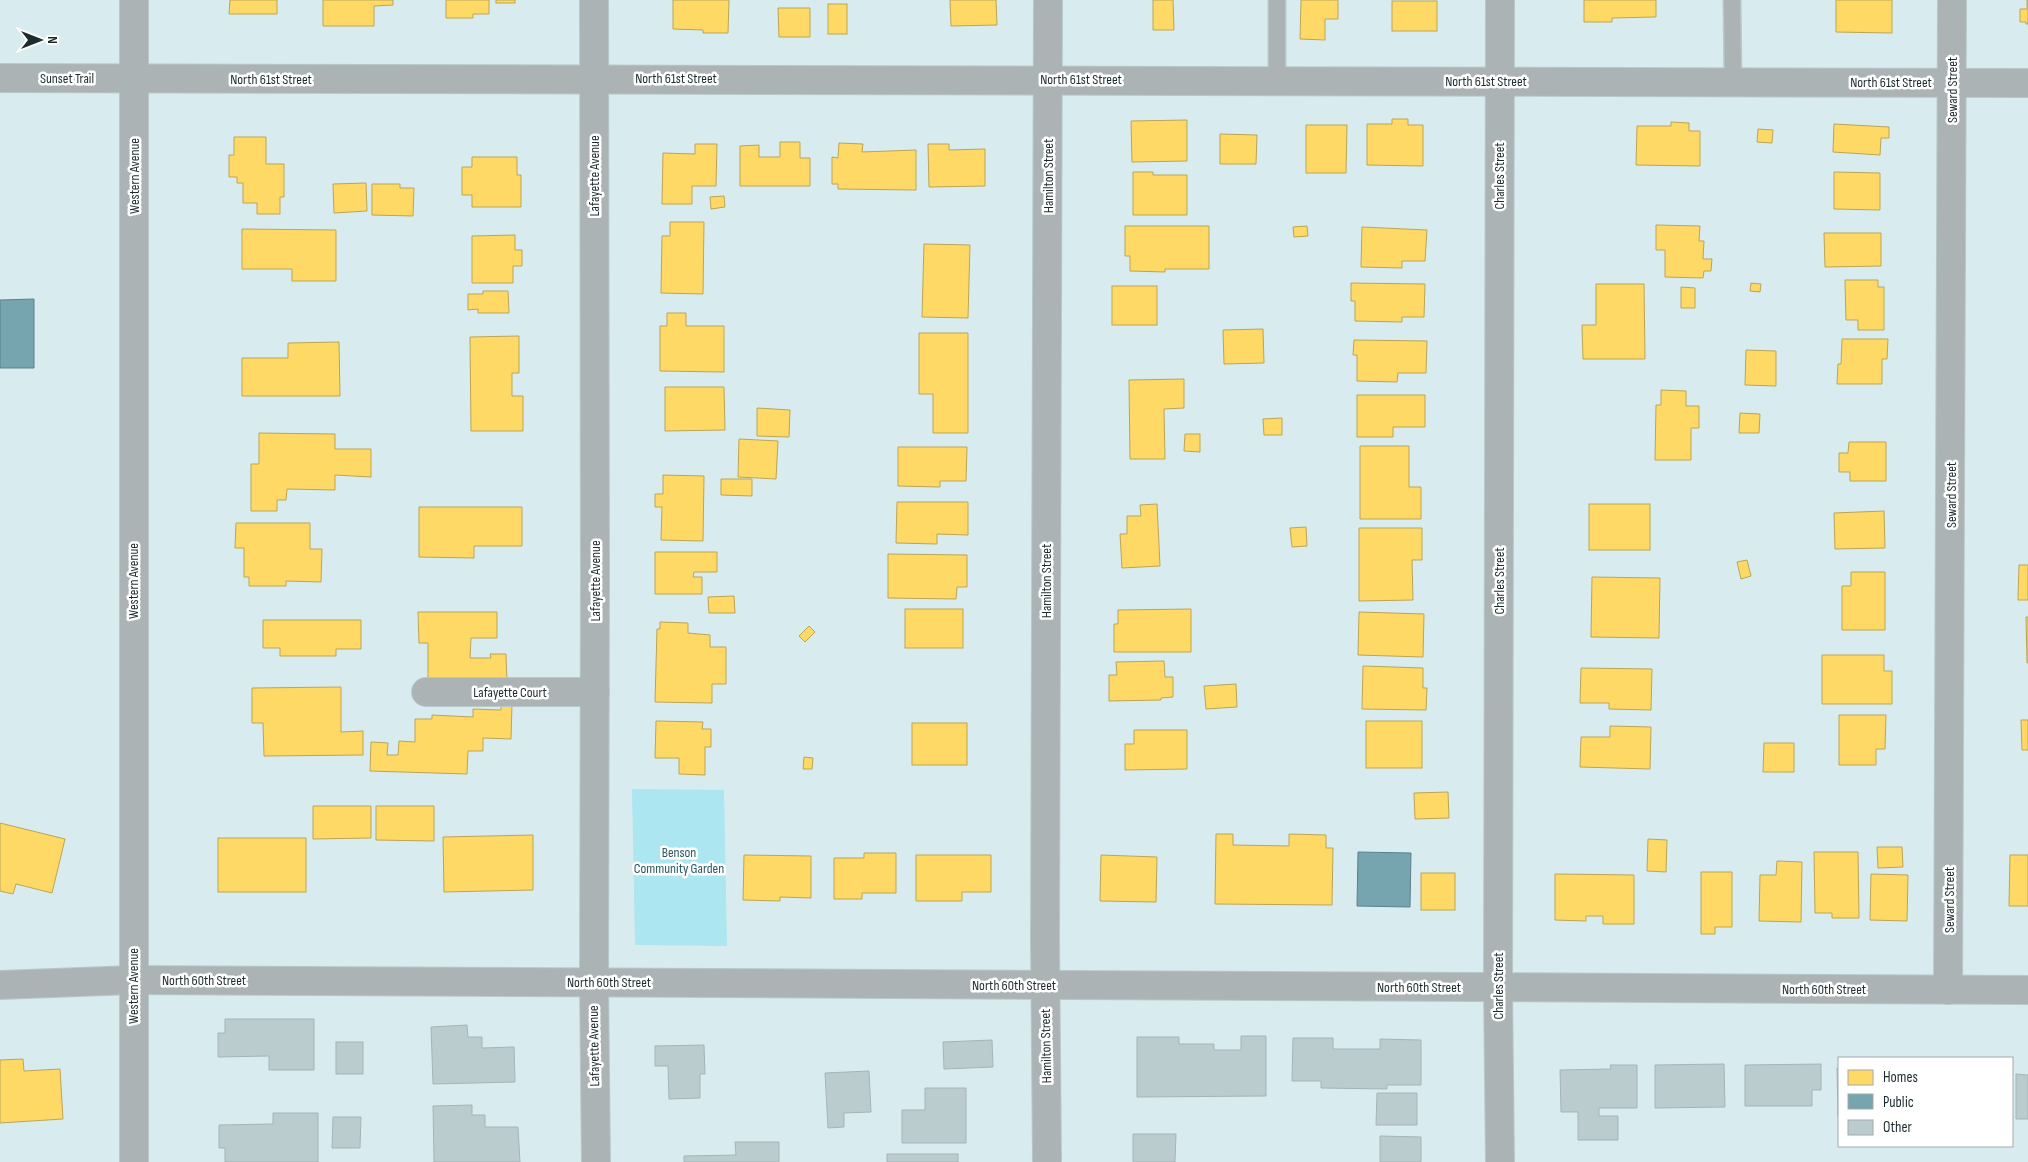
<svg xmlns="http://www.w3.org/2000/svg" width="2028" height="1162" font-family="'Sofia Sans Condensed',sans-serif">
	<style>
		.green { fill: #abe6f1 }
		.homes { fill: #ffd966; stroke: #bba555 }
		.public { fill: #76a5af; stroke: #5b8088 }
		.building { fill: #bbccce; stroke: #a5b4b7 }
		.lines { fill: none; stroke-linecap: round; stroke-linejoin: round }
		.service-casing { stroke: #b8c8ca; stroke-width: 19 }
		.minor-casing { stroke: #b8c8ca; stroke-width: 30 }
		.tertiary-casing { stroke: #b8c8ca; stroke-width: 30 }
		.service { stroke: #abb3b4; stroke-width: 16 }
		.minor { stroke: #abb3b4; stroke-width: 28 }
		.tertiary { stroke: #abb3b4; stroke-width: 28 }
		.labels { text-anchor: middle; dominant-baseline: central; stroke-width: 5; stroke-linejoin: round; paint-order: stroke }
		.street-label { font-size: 14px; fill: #1c2b2d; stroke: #fff }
		.park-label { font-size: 14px; fill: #2c5961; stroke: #fff }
	</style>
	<rect width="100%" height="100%" fill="#d8ecf0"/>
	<polygon class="green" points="632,789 724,790 727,946 635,945"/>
	<g class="homes">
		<polygon points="230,0 277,0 277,14 229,14"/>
		<polygon points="323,0 393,0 393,5 374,6 374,26 323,26"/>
		<polygon points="446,0 489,0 489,14 473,14 473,18 446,18"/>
		<rect x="496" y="0" width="19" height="3"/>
		<polygon points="673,0 729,0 728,33 703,33 703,30 673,29"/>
		<polygon points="950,0 996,0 997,25 951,26"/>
		<polygon points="1153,0 1173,0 1174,30 1153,30"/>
		<polygon points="1301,0 1338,0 1338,19 1325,19 1325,40 1300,39"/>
		<polygon points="1584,0 1656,0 1656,17 1612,18 1612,22 1584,22"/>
		<polygon points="1836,0 1892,0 1892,33 1836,32"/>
		<polygon points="2027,0 2028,0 2028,24 2026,24 2026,22 2020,22 2020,9 2027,9"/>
		<rect x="1392" y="1" width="45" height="30"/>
		<rect x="828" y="4" width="19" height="30"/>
		<polygon points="778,8 810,8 810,37 779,37"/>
		<polygon points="1392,119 1408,119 1408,125 1423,125 1423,166 1367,165 1367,124 1392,124"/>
		<polygon points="1187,120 1187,161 1132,162 1131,121"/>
		<polygon points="1671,122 1689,123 1689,131 1700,131 1700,166 1636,165 1637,126 1671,126"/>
		<polygon points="1834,124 1889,127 1889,138 1881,138 1880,155 1833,152"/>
		<polygon points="1306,125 1347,125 1346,173 1306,173"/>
		<polygon points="1758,129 1773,130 1772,143 1757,142"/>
		<polygon points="1220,134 1257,135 1256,164 1220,164"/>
		<polygon points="234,137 266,137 266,164 284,164 284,197 280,197 280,214 257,214 257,203 243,203 243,183 237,183 237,177 229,177 229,155 234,155"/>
		<polygon points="780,142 800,142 800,158 810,158 810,186 740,186 740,146 759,145 759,157 780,157"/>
		<polygon points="839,143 863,144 862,152 916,150 916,190 838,189 838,184 832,184 832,157 838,158"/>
		<polygon points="695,144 717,144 716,186 692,186 692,204 662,204 663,153 695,154"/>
		<polygon points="928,144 949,144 949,150 985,149 985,186 929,187"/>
		<polygon points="472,157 517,157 517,175 521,175 521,207 472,207 472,195 462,195 462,167 472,167"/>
		<polygon points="1133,172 1153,172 1153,175 1187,175 1187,215 1133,215"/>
		<polygon points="1834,172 1880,173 1880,210 1834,209"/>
		<polygon points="366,183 367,211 334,213 333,184"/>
		<polygon points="372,184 400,184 400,188 414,188 413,216 372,215"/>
		<polygon points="724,196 725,207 711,209 710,197"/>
		<polygon points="670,222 704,222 703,294 661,293 662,236 670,236"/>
		<polygon points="1656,225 1700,226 1699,241 1704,241 1703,259 1712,259 1711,271 1704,271 1703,278 1665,277 1665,250 1656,250"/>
		<polygon points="1125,226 1209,226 1209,269 1165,269 1165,272 1130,271 1130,256 1125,256"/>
		<polygon points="1307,226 1308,236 1294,237 1293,227"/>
		<polygon points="1362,227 1427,230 1425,261 1402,261 1402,268 1361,267"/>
		<polygon points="242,229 336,230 336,281 292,281 292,269 242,269"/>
		<polygon points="1824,233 1881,233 1881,266 1825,267"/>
		<polygon points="515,235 515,250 522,250 522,266 513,266 513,283 472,283 472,236"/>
		<polygon points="924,244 970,245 968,318 922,317"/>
		<polygon points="1845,280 1878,280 1878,287 1884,287 1884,330 1858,330 1858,320 1846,320"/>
		<polygon points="1351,283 1425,284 1424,317 1402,317 1402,322 1355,321 1355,301 1351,301"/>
		<polygon points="1751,283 1761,284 1760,292 1750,291"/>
		<polygon points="1596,284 1644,284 1645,359 1583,359 1582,325 1596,325"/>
		<rect x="1112" y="286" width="45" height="39"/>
		<polygon points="1681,287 1695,288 1695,308 1681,308"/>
		<polygon points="483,291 508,291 509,313 478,313 478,309 468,310 468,294 483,294"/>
		<polygon points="667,313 686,313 686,326 724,326 724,372 660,371 660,326 667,326"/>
		<polygon points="1263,329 1264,363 1224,364 1223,330"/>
		<polygon points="919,333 968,333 968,433 933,433 933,394 919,394"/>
		<polygon points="519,336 519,373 512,373 512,396 523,396 523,431 471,431 470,337"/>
		<polygon points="1842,339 1888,339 1887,359 1882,359 1882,384 1837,384 1838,364 1841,364"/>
		<polygon points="1354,340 1427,341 1426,373 1398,373 1397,382 1357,381 1357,355 1353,355"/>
		<polygon points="339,342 340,396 242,396 242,358 288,358 288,343"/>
		<polygon points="1746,350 1776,351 1776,386 1745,385"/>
		<polygon points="1184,379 1184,408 1164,409 1165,459 1130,459 1129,380"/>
		<polygon points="665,387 724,387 725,430 665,431"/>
		<polygon points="1661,390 1686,391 1686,406 1699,406 1699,428 1691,428 1691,460 1655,460 1656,405 1661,405"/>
		<polygon points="1357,395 1425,395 1425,427 1393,427 1393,437 1357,437"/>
		<polygon points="757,408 790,410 789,437 757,436"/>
		<polygon points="1740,413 1760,414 1759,433 1739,433"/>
		<polygon points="1282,418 1282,435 1264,435 1263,419"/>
		<polygon points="259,433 335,434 335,449 371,449 371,477 335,475 335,490 287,489 286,500 277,500 277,511 251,511 251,464 259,464"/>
		<polygon points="1185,434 1200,434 1200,452 1184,451"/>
		<polygon points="739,439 778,441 776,479 738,477"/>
		<polygon points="1849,442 1886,442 1886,481 1850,481 1850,472 1839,472 1839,453 1848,453"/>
		<polygon points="1360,446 1409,446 1409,487 1421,487 1421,519 1360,519"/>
		<polygon points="898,447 967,447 966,481 940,481 940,487 898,486"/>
		<polygon points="663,475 704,476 703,541 661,540 662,507 655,507 655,494 663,494"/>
		<polygon points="721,479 752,479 752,496 721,495"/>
		<polygon points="897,502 968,502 968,535 937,534 937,544 896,543"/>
		<polygon points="1157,504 1160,566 1122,568 1120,534 1127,534 1127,516 1141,516 1140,505"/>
		<rect x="1589" y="504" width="61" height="46"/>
		<polygon points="419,507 522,507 522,546 474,546 474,558 419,557"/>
		<polygon points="1884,511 1885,548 1835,549 1834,513"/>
		<polygon points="236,523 310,523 310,549 322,549 321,582 286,581 286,586 249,586 249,577 244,577 244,548 235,548"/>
		<polygon points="1306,527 1307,546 1292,547 1290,528"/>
		<polygon points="1359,528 1422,528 1422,560 1412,560 1413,600 1359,601"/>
		<polygon points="655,552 717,552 717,572 694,572 693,577 702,577 702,594 655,594"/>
		<polygon points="888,554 967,555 967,587 957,587 956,599 888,598"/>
		<polygon points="1747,560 1751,576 1741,579 1737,562"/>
		<polygon points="2019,565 2028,565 2028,600 2018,600"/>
		<polygon points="1851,572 1885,572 1885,630 1842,630 1842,586 1851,586"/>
		<polygon points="1592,577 1660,578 1659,638 1591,637"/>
		<polygon points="734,596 735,613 709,613 708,597"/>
		<rect x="905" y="609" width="58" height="39"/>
		<polygon points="1191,609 1191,652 1114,652 1114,624 1118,624 1118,610"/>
		<polygon points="418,612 497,612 497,638 471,638 470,658 491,658 490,654 506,654 507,683 428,684 428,643 419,643"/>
		<polygon points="1359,612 1424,614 1423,657 1358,655"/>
		<polygon points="2026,617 2028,617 2028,663 2027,663"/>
		<polygon points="263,620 361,620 361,649 336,649 336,656 280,656 280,648 263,648"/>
		<polygon points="660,622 688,623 688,633 710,635 710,647 726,647 726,684 712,684 712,703 655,702 657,629 660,629"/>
		<polygon points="809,626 815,632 805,642 799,636"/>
		<polygon points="1822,655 1884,655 1884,671 1892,671 1892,704 1822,704"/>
		<polygon points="1164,661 1165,677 1173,677 1173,697 1161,698 1161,700 1109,701 1109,675 1117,675 1116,662"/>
		<polygon points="1363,666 1423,668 1423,688 1427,688 1426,710 1362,709"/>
		<polygon points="1581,668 1652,669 1651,710 1609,709 1609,703 1580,703"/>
		<polygon points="1236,684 1237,707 1206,709 1204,686"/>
		<polygon points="341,687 341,732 363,731 363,755 264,756 263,723 252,723 252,688"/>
		<polygon points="501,704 512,704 511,739 483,738 483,751 468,751 467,774 370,771 371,742 388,743 387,755 398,755 399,741 415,742 415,719 432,719 432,715 473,717 473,709 501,710"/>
		<polygon points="1839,715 1886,715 1885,749 1876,749 1876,765 1839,765"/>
		<polygon points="2021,720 2028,720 2028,750 2022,750"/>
		<polygon points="656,721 703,722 702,729 711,729 711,747 705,747 705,775 679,774 679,758 655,758"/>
		<rect x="1366" y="721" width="56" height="47"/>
		<rect x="912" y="723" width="55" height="42"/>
		<polygon points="1610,726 1651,727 1650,769 1580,767 1581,737 1610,737"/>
		<polygon points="1134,730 1187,730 1187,769 1125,770 1125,744 1134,744"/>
		<polygon points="1764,743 1794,743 1794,772 1763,772"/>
		<polygon points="804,757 813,758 812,769 803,769"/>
		<polygon points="1448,792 1449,818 1415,819 1414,793"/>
		<polygon points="313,806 371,806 371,838 313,839"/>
		<polygon points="376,806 434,806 434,841 376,840"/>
		<polygon points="0,823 65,839 52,893 16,884 13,894 0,891"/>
		<polygon points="1216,834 1233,834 1233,845 1289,846 1289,834 1326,835 1326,848 1333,848 1332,905 1215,904"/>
		<polygon points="533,835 533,890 444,892 443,837"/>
		<rect x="218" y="838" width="88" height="54"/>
		<polygon points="1648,839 1667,840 1666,872 1647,871"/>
		<polygon points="1877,847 1902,847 1903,867 1878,868"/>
		<polygon points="1814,852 1858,852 1859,918 1832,918 1832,913 1815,913"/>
		<polygon points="864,853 896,853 896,893 862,893 862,899 834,899 834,858 864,858"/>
		<polygon points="744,855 811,856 811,898 780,897 780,901 743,900"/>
		<polygon points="916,855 991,855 991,892 962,892 962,901 916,901"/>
		<polygon points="1101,855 1157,857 1156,902 1100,901"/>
		<polygon points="2010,855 2028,855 2028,906 2009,906"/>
		<polygon points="1777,861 1802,862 1801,922 1759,921 1760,875 1776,875"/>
		<polygon points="1701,872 1732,872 1732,927 1715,927 1715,934 1701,934"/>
		<rect x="1421" y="873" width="34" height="37"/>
		<polygon points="1555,874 1634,875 1634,924 1603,924 1603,916 1586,916 1586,921 1555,920"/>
		<polygon points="1871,874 1908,875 1907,921 1870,920"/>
		<polygon points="23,1059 24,1071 60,1069 63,1119 0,1123 0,1060"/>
	</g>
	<g class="public">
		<polygon points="34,299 34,368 0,368 0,300"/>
		<polygon points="1358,852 1411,853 1410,907 1357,906"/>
	</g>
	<g class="building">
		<polygon points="225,1019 314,1019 314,1070 269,1070 269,1056 218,1057 218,1033 225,1033"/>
		<polygon points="467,1025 468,1037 482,1037 482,1048 514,1047 515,1082 433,1084 431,1027"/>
		<polygon points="1241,1036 1266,1036 1266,1096 1137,1097 1137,1037 1179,1037 1179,1044 1214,1044 1214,1050 1241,1050"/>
		<polygon points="1293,1038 1333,1038 1333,1049 1380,1049 1380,1039 1421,1040 1421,1085 1387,1085 1387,1089 1321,1088 1321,1081 1292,1081"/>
		<polygon points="992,1040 993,1067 944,1069 943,1042"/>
		<rect x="336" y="1042" width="27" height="32"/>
		<polygon points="704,1045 705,1074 700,1074 700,1098 669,1099 668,1066 655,1066 655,1046"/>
		<polygon points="1724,1064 1725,1107 1655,1108 1655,1065"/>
		<polygon points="1821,1064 1821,1090 1812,1090 1812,1106 1745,1106 1745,1065"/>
		<polygon points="1610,1065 1637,1065 1637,1108 1599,1108 1599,1116 1618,1116 1618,1140 1578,1140 1578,1112 1561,1112 1560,1070 1611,1069"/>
		<polygon points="1837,1068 1839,1068 1839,1117 1838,1117"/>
		<polygon points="869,1071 871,1112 844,1113 844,1127 828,1128 825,1073"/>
		<polygon points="2016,1074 2028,1075 2028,1119 2016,1119"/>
		<polygon points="925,1088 966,1088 966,1143 902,1143 902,1110 925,1110"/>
		<polygon points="1377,1093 1417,1093 1417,1125 1376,1125"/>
		<polygon points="472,1105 472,1115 485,1115 485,1127 518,1127 520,1162 434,1162 433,1106"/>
		<polygon points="273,1113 318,1113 318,1162 225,1162 225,1148 219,1148 219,1125 273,1124"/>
		<polygon points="333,1117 361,1117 360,1148 332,1148"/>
		<polygon points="1133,1134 1176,1134 1175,1162 1133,1162"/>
		<polygon points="1380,1136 1421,1137 1421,1162 1380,1162"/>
		<polygon points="735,1142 779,1142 779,1162 684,1162 684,1156 736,1155"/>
		<rect x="887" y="1154" width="71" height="8"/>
	</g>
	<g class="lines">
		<defs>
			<g id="service">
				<polyline points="1732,0 1733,82"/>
				<polyline points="1277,80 1277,0"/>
			</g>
			<g id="minor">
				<polyline points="594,0 595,574 594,982 596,1162"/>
				<polyline points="1500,0 1498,988 1500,1162"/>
				<polyline points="0,78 2028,83"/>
				<polyline points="426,692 595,692"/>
				<polyline points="0,985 133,980"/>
				<polyline points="1948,990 1952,0"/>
				<polyline points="1047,1162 1045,939 1048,0"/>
			</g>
			<g id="tertiary">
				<polyline points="133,980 2028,990"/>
				<polyline points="134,1162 134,0"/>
			</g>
		</defs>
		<use href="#service" class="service-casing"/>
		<use href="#minor" class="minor-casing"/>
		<use href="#tertiary" class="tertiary-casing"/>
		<use href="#service" class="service"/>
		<use href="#minor" class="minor"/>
		<use href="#tertiary" class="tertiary"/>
	</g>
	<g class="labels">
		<g class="street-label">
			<text x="67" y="78">Sunset Trail</text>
			<text x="676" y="78">North 61st Street</text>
			<text x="271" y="79">North 61st Street</text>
			<text x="1081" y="79">North 61st Street</text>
			<text x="1486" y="81">North 61st Street</text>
			<text x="1891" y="82">North 61st Street</text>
			<text transform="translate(1952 90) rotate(-90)">Seward Street</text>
			<text transform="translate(134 176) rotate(-90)">Western Avenue</text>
			<text transform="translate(594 176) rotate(-90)">Lafayette Avenue</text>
			<text transform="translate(1048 176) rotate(-90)">Hamilton Street</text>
			<text transform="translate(1499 176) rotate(-90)">Charles Street</text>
			<text transform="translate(1951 495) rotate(-90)">Seward Street</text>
			<text transform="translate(133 581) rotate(-90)">Western Avenue</text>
			<text transform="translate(595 581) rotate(-90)">Lafayette Avenue</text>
			<text transform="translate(1046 581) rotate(-90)">Hamilton Street</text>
			<text transform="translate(1499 581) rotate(-90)">Charles Street</text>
			<text x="510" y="692">Lafayette Court</text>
			<text transform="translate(1949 900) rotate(-90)">Seward Street</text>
			<text x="204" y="980">North 60th Street</text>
			<text x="609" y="982">North 60th Street</text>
			<text x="1014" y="985">North 60th Street</text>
			<text transform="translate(133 986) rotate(-90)">Western Avenue</text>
			<text transform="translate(1498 986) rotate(-90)">Charles Street</text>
			<text x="1419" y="987">North 60th Street</text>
			<text x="1824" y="989">North 60th Street</text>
			<text transform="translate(594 1046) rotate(-91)">Lafayette Avenue</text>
			<text transform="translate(1046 1046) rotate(-91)">Hamilton Street</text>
		</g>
		<g class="park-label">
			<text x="679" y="852">Benson<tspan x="679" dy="16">Community Garden</tspan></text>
		</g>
	</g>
	<rect x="1838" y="1057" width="175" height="90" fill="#ffffff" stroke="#a4aaab"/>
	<rect x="1848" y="1070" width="25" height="15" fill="#ffd966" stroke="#a4aaab"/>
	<text x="1883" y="1082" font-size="15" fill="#1c2b2d">Homes</text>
	<rect x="1848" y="1094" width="25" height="15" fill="#76a5af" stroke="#a4aaab"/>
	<text x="1883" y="1107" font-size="15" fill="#1c2b2d">Public</text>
	<rect x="1848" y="1120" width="25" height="15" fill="#bbccce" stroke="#a4aaab"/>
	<text x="1883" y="1132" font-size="15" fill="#1c2b2d">Other</text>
	<g transform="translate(40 40) rotate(90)" stroke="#ffffff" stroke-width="4" paint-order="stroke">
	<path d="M0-4L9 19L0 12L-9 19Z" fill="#1c2b2d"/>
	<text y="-8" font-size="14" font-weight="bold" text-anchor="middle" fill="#1c2b2d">N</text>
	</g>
</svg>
